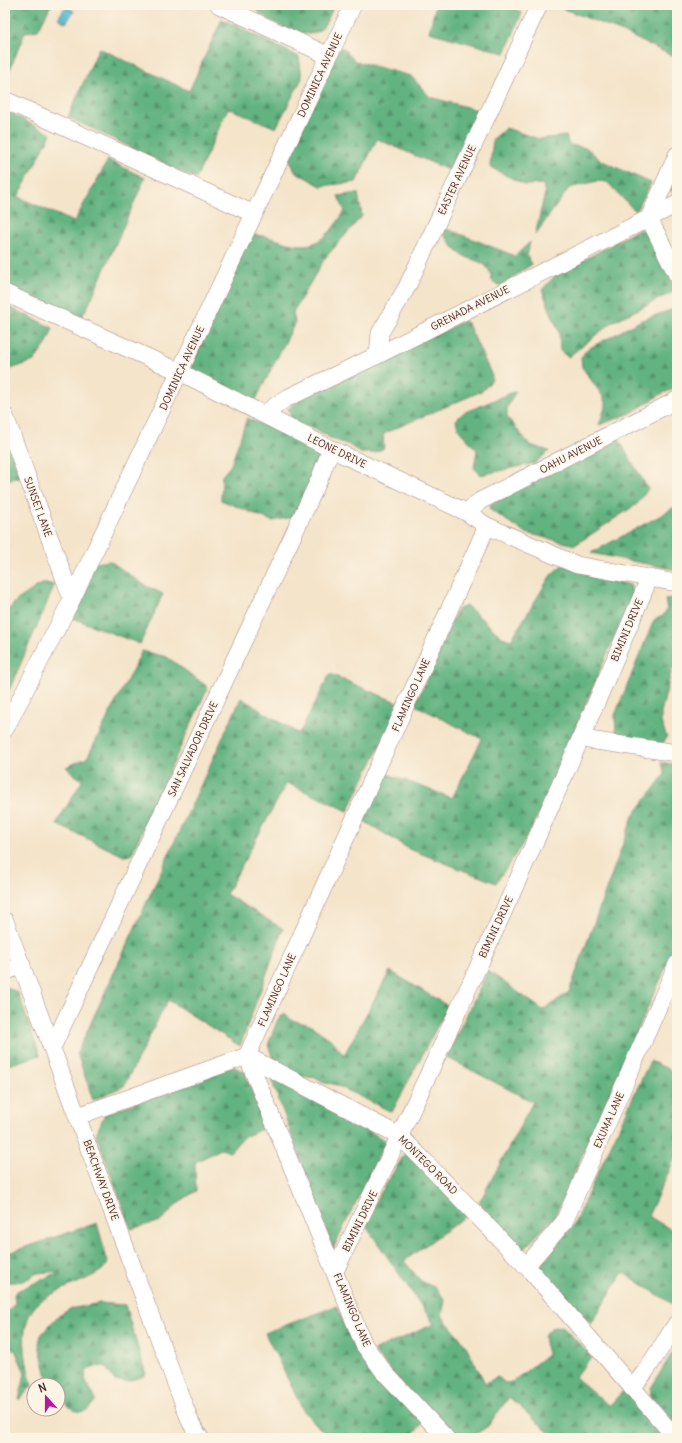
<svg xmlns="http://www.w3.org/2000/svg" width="682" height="1443" font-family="Delius,sans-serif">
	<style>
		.green { fill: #78d198; stroke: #617862 }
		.forest { fill: url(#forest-firs); stroke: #566956 }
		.water { fill: url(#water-ripples); stroke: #4c6a7a }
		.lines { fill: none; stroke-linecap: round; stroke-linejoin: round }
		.minor-casing { stroke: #9f827a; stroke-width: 18 }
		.minor { stroke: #fff; stroke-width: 17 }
		.labels { text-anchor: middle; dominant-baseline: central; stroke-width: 3; stroke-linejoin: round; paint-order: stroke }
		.street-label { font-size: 10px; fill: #4a1f2b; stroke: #fcf5e5 }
	</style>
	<defs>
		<pattern id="forest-firs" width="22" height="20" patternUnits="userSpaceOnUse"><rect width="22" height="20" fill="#62b380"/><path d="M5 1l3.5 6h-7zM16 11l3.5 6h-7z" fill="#539169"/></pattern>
		<pattern id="water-ripples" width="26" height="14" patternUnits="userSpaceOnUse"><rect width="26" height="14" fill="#4db6ca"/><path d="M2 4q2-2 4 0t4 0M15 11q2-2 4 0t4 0" fill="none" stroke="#4293a4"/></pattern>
	</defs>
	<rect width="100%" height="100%" fill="#fcf5e5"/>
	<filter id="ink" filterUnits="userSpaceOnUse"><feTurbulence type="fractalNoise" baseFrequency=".025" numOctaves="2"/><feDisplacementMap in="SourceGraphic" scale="8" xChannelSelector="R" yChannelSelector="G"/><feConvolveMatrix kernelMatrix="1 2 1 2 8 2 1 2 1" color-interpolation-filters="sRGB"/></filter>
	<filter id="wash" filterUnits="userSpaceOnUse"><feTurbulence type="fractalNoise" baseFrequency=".012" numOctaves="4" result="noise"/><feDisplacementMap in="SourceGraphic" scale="16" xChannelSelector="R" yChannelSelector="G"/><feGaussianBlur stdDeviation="0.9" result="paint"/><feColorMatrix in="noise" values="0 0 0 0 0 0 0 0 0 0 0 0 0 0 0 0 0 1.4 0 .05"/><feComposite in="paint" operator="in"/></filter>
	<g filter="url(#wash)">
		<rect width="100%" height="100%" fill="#f4e4ca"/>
		<polygon class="green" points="677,177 677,196 670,190"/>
		<g class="forest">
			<polygon points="5,5 51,5 38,30 25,32 5,82"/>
			<path d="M252,5H334C330,14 326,26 318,31C304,41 260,18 252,5Z"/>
			<polygon points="436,5 509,5 522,13 505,53 429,32"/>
			<polygon points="554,5 677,5 677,58 618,30"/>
			<polygon points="222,19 299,57 302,78 276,128 228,108 196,179 68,117 99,48 189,91"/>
			<polygon points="342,47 355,61 411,76 430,97 481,111 453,172 377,139 356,182 321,186 296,172 287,156 330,60"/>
			<polygon points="6,111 51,134 18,197 74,222 108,160 145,178 89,304 82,316 72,316 5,285"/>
			<polygon points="506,128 539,139 566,136 569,145 587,148 600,160 651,183 636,212 607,182 597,181 569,188 535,235 545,193 543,184 525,185 490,167 493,139"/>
			<path d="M358,193L362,216L325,258L293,312L295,323L255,401L194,375L192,364L250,235C270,234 284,245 301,245C323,246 334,227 345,211L338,196Z"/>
			<path d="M441,229L450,230L515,256L530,242L527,256L532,264L500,286L492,281C489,257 473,264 458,252C452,247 446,236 441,229Z"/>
			<polygon points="643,230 650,235 673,284 673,292 614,321 568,357 560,351 559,332 542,290 554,277 635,231"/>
			<polygon points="5,305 53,328 46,345 34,361 5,371"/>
			<polygon points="677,308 677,388 663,393 631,413 599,425 605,408 604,398 582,367 581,358 586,350 642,320"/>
			<polygon points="464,321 468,324 492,376 492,380 482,391 387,432 383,435 384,448 375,453 361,453 349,445 330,438 317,430 299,424 291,417 288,409 299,400"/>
			<polygon points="516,391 507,408 507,417 530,445 549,451 535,463 481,475 474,468 477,450 458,429 456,420 463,413"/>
			<path d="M247,418L310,444C314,449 317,452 318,458C319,474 300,502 293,517L272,521L221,500L222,476L231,465Z"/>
			<polygon points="5,437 20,477 5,480"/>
			<polygon points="618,438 648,489 637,504 575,545 526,533 489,509 492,503"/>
			<polygon points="677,505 677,570 591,553 667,512"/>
			<polygon points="110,561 146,586 163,594 140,644 70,617 94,563"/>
			<polygon points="562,565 630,585 633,594 530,833 496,883 409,849 361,819 385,773 452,798 482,739 415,705 457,610 467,606 502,637 511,640 551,575"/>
			<polygon points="41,584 55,584 5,700 5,614 16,601"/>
			<polygon points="677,596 677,671 672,669 661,712 661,722 667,738 661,745 616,733 615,715 654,620 663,616 667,609 665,600"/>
			<polygon points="142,651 167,657 208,687 131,855 124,856 56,824 82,781 66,767 87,758"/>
			<polygon points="330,674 401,704 348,811 287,783 226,894 283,929 240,1046 168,1000 124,1086 93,1100 77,1053 241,698 299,734"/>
			<polygon points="661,762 677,765 677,942 555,1216 524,1249 479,1203 533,1102 446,1057 488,971 543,1010 569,992 633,816 665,774"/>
			<polygon points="390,971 448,1006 392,1112 334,1084 325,1083 317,1078 287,1075 274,1062 268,1045 278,1019 285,1013 291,1020 310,1025 333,1041 344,1055"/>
			<polygon points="5,986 18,993 40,1055 5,1066"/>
			<polygon points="650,1061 677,1073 677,1154 648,1216 677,1233 677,1307 623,1272 591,1324 539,1268 574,1224"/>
			<polygon points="232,1066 245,1072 259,1110 262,1129 242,1138 230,1152 221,1149 195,1162 196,1191 179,1202 161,1221 131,1229 96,1134 105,1114"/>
			<polygon points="269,1073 386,1141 333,1249"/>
			<polygon points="407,1150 466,1216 404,1261 421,1281 436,1288 445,1300 442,1316 465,1344 485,1383 498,1377 505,1383 512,1382 547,1355 544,1335 551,1328 562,1326 592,1357 575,1377 609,1406 627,1387 670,1438 555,1438 509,1397 488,1426 470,1438 451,1438 373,1351 434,1324 363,1222"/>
			<path d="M97,1223L108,1263C104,1271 94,1275 86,1279C73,1285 59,1290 47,1297C14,1315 25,1357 32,1386L19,1400L25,1373L16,1352L5,1341L6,1314L15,1303L14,1294L17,1291L61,1271L37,1273L24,1281L5,1283V1254Z"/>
			<path d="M100,1303L125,1305L146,1375L129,1381H115L105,1366L92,1367L87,1370L85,1379L96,1400C93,1403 90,1408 87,1410C73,1418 58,1396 58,1385H52L48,1381L39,1344L41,1335L57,1317L70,1309Z"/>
			<polygon points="336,1306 358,1353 423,1423 409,1438 329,1438 303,1410 265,1333"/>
			<polygon points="677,1345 677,1423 675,1424 650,1397 651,1388"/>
		</g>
		<polygon class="water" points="66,6 74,11 66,23 58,18"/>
	</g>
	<g filter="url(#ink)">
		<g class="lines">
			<defs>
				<g id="minor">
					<polyline points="219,5 329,56"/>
					<polyline points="5,100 254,214"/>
					<polyline points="677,155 649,218 677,275"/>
					<polyline points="5,293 180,372 331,449 466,512 487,526 577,565 677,583"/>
					<polyline points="378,355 380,333 407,287 539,5"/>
					<polyline points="264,414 285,399 378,355 677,204"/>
					<polyline points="5,416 72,599"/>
					<polyline points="466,512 480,501 677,400"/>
					<polyline points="5,729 72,599 353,5"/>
					<polyline points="582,739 677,753"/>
					<polyline points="5,921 177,1387 191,1423 200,1438"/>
					<polyline points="5,972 22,965"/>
					<polyline points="52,1048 319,480 331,449"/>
					<polyline points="78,1116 247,1056 400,1136 530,1270 676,1438"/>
					<polyline points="526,1266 564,1222 677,964"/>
					<path d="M335,1271C445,1043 551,812 649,579"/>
					<polyline points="632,1388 645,1372 677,1323"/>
					<polyline points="446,1438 384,1372 364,1345 247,1056 487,526"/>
				</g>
			</defs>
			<use href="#minor" class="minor-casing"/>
			<use href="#minor" class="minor"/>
		</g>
	</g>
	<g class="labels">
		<g class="street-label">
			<text transform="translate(320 75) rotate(-65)">DOMINICA AVENUE</text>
			<text transform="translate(457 180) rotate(-65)">EASTER AVENUE</text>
			<text transform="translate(470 308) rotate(-27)">GRENADA AVENUE</text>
			<text transform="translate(182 368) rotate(-65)">DOMINICA AVENUE</text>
			<text transform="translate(337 451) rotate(26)">LEONE DRIVE</text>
			<text transform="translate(571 455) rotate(-27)">OAHU AVENUE</text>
			<text transform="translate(38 507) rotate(70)">SUNSET LANE</text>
			<text transform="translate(627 630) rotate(-67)">BIMINI DRIVE</text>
			<text transform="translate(411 695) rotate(-66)">FLAMINGO LANE</text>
			<text transform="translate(193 749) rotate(-65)">SAN SALVADOR DRIVE</text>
			<text transform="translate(496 927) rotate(-65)">BIMINI DRIVE</text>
			<text transform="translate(277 990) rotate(-66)">FLAMINGO LANE</text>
			<text transform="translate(609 1120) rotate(-66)">EXUMA LANE</text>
			<text transform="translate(428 1165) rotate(45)">MONTEGO ROAD</text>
			<text transform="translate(101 1180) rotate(70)">BEACHWAY DRIVE</text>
			<text transform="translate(360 1221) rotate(-64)">BIMINI DRIVE</text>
			<text transform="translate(352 1310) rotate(67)">FLAMINGO LANE</text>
		</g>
	</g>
	<rect width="682" height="1443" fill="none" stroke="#fcf5e5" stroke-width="20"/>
	<g transform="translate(46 1397) rotate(339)"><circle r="19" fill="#fcf5e5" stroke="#b59f9b"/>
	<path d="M0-3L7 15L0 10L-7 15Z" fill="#b5179e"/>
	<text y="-6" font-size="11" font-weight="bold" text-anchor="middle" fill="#4a1f2b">N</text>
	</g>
</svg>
